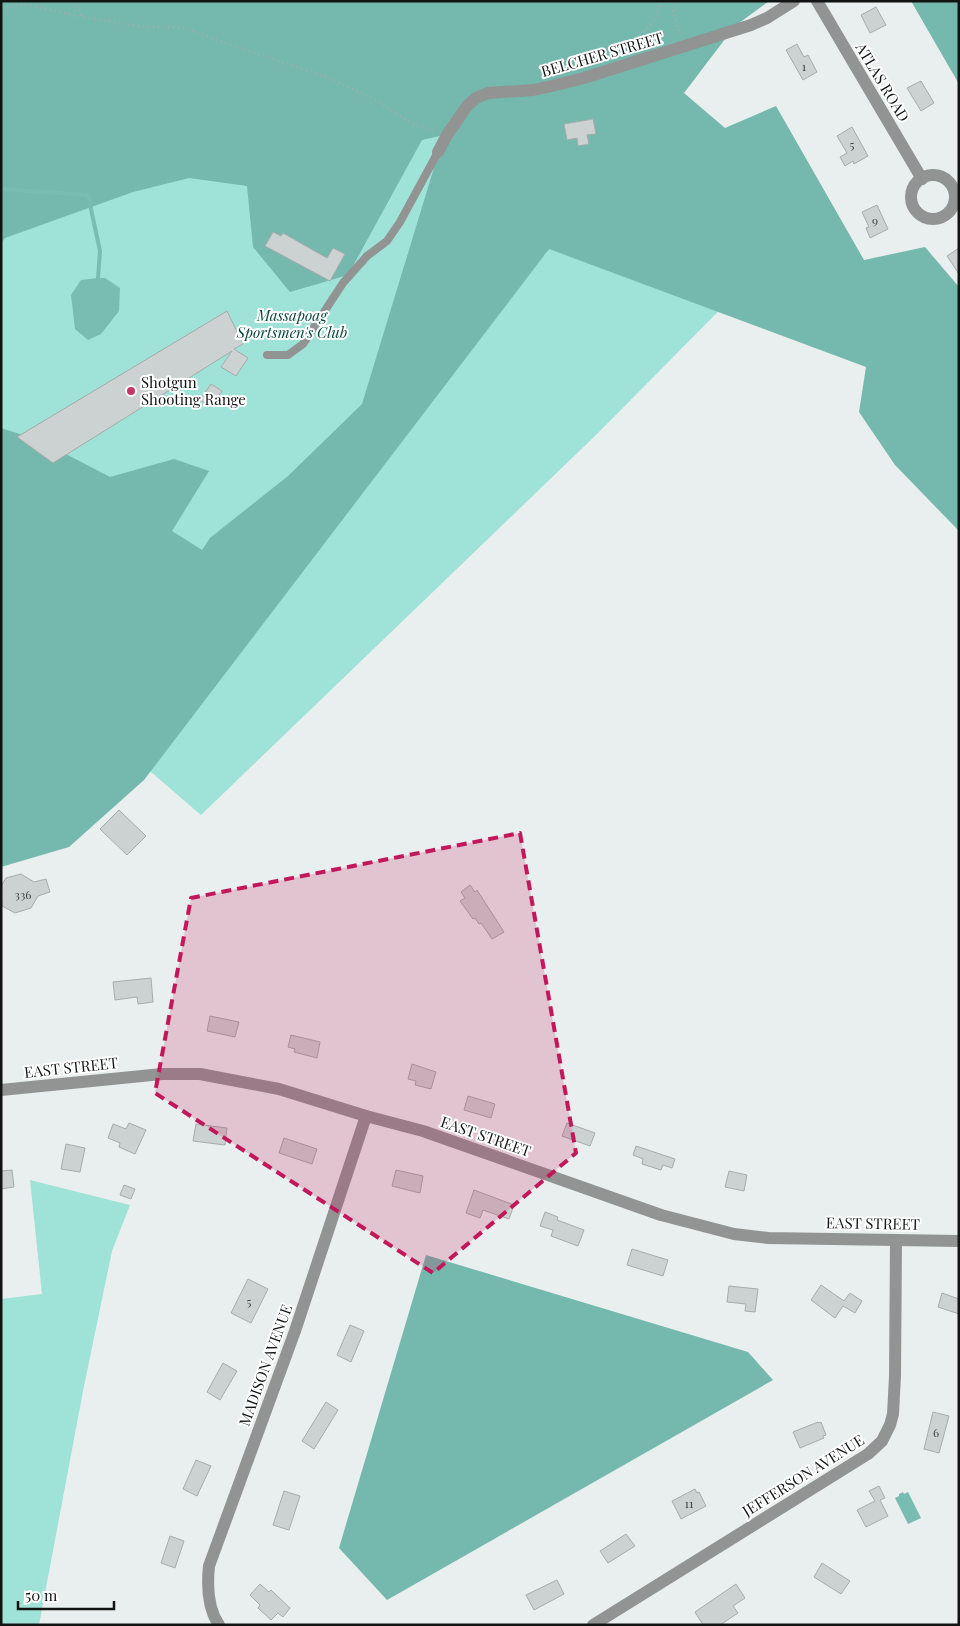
<svg xmlns="http://www.w3.org/2000/svg" width="960" height="1626" font-family="'Playfair Display',serif">
	<style>
		.green { fill: #9fe2d7 }
		.forest { fill: #75b8ad }
		.water { fill: #79bcb1 }
		.lines { fill: none; stroke-linecap: round; stroke-linejoin: round }
		.stream { stroke: #79bcb1; stroke-width: 4 }
		.building { fill: #ccd2d1; stroke: #a6acab }
		.path { stroke: #a7acab; stroke-width: 2.5; stroke-dasharray: 1 4; stroke-linecap: butt }
		.service { stroke: #919493; stroke-width: 8 }
		.minor { stroke: #919493; stroke-width: 12 }
		.tertiary { stroke: #919493; stroke-width: 12 }
		.marked { fill: #c2185b; fill-opacity: 0.2; stroke: #c2185b; stroke-width: 4; stroke-dasharray: 10 6; stroke-linejoin: round }
		.poi-dot { fill: #c43769; stroke: #fff; stroke-width: 2 }
		.labels { text-anchor: middle; dominant-baseline: central; stroke-width: 4; stroke-linejoin: round; paint-order: stroke }
		.number-label { font-size: 12px; fill: #404442 }
		.street-label { font-size: 15px; fill: #121413; stroke: #fff }
		.park-label { font-size: 15px; font-style: italic; fill: #084740; stroke: #fff }
		.poi-label { font-size: 15px; fill: #121413; stroke: #fff; text-anchor: start }
	</style>
	<rect width="100%" height="100%" fill="#e9efee"/>
	<g class="green">
		<polygon points="1,1 639,45 783,246 597,434 201,815 1,643"/>
		<polygon points="30,1180 130,1205 112,1251 84,1386 39,1625 1,1625 1,1299 42,1294"/>
	</g>
	<g class="forest">
		<polygon points="1,1 769,1 735,26 684,93 725,128 776,106 864,260 925,247 959,287 959,531 895,465 859,412 866,367 549,249 144,780 69,847 1,867 1,428 39,440 110,477 174,459 209,471 172,531 202,550 210,538 288,476 362,404 444,135 422,140 348,275 290,292 253,247 247,186 189,178 133,192 5,238 1,243"/>
		<polygon points="911,1 959,1 959,84"/>
		<polygon points="426,1255 748,1352 773,1380 387,1600 339,1548"/>
	</g>
	<g class="water">
		<polygon points="98,278 105,278 120,288 119,311 101,334 88,340 75,329 71,295 81,280"/>
		<polygon points="903,1492 904,1494 908,1492 921,1518 908,1524 895,1498 899,1496 899,1494"/>
	</g>
	<g class="lines">
		<polyline class="stream" points="1,189 88,195 100,251 98,278"/>
	</g>
	<g class="building">
		<polygon points="876,7 886,25 870,33 861,15"/>
		<polygon points="797,44 804,57 808,55 817,72 803,80 786,50"/>
		<polygon points="921,81 934,103 921,111 907,88"/>
		<polygon points="593,119 596,134 587,135 589,144 578,146 577,138 567,140 564,124"/>
		<polygon points="852,127 868,156 854,164 853,161 845,166 840,157 847,153 837,136"/>
		<polygon points="877,205 888,229 870,238 866,228 869,227 862,212"/>
		<polygon points="273,232 281,236 283,233 327,258 333,248 345,254 330,281 265,246"/>
		<polygon points="959,248 959,274 947,256"/>
		<polygon points="227,311 243,344 234,349 248,358 236,376 221,367 232,351 53,463 17,437"/>
		<polygon points="211,384 222,391 211,407 200,400"/>
		<polygon points="119,810 146,836 127,855 100,829"/>
		<polygon points="21,874 34,882 46,879 50,892 38,896 31,908 15,913 2,906 1,886 6,878"/>
		<polygon points="470,885 475,892 477,890 504,932 492,939 481,923 479,924 475,918 473,919 460,901 465,898 461,892"/>
		<polygon points="151,978 153,1002 138,1004 137,997 115,1000 113,982"/>
		<polygon points="210,1016 239,1022 235,1037 207,1031"/>
		<polygon points="291,1035 320,1042 317,1058 294,1052 295,1049 288,1047"/>
		<polygon points="412,1064 436,1072 431,1089 415,1085 416,1081 408,1079"/>
		<polygon points="468,1096 495,1104 491,1118 464,1110"/>
		<polygon points="129,1123 146,1130 135,1154 119,1147 120,1143 108,1138 113,1124 126,1129"/>
		<polygon points="567,1123 595,1133 590,1146 562,1136"/>
		<polygon points="196,1124 227,1128 225,1145 193,1141"/>
		<polygon points="284,1138 317,1149 312,1164 279,1153"/>
		<polygon points="66,1144 85,1148 80,1172 61,1169"/>
		<polygon points="636,1146 675,1159 672,1168 663,1165 661,1170 642,1164 643,1159 633,1155"/>
		<polygon points="12,1170 14,1187 1,1189 1,1171"/>
		<polygon points="396,1170 423,1176 420,1193 392,1186"/>
		<polygon points="729,1171 747,1175 744,1191 725,1187"/>
		<polygon points="124,1185 135,1189 131,1199 120,1195"/>
		<polygon points="474,1190 514,1205 509,1219 483,1210 480,1218 466,1213"/>
		<polygon points="545,1212 558,1217 557,1220 584,1230 578,1246 551,1236 553,1230 540,1226"/>
		<polygon points="632,1249 668,1260 663,1276 627,1265"/>
		<polygon points="248,1279 268,1289 251,1323 231,1313"/>
		<polygon points="821,1285 844,1301 850,1293 862,1301 855,1313 843,1306 835,1318 811,1300"/>
		<polygon points="729,1286 758,1289 755,1312 745,1311 746,1304 727,1302"/>
		<polygon points="942,1293 959,1299 959,1314 938,1307"/>
		<polygon points="350,1325 364,1331 351,1362 337,1355"/>
		<polygon points="223,1363 237,1371 220,1400 207,1392"/>
		<polygon points="326,1402 338,1410 314,1449 302,1441"/>
		<polygon points="933,1412 949,1416 939,1453 924,1449"/>
		<polygon points="818,1422 818,1423 821,1422 826,1435 823,1436 824,1438 800,1448 793,1432"/>
		<polygon points="196,1460 211,1466 197,1496 183,1489"/>
		<polygon points="879,1486 885,1498 880,1500 888,1516 866,1527 857,1510 875,1501 869,1491"/>
		<polygon points="695,1489 697,1493 699,1492 706,1506 681,1519 672,1501"/>
		<polygon points="284,1491 300,1496 289,1530 273,1525"/>
		<polygon points="626,1534 635,1546 608,1563 600,1551"/>
		<polygon points="170,1536 184,1541 175,1568 161,1563"/>
		<polygon points="822,1563 850,1581 841,1594 814,1577"/>
		<polygon points="557,1580 564,1594 534,1610 526,1595"/>
		<polygon points="260,1584 269,1592 271,1590 290,1608 283,1617 278,1613 271,1620 258,1608 260,1605 250,1595"/>
		<polygon points="736,1584 745,1598 733,1606 738,1613 720,1625 703,1625 695,1612"/>
	</g>
	<g class="lines">
		<g class="path">
			<polyline points="75,1 82,16"/>
			<polyline points="670,1 679,31 683,34"/>
			<polyline points="1,9 24,4 82,17 144,27 182,27 231,45 309,71 338,82 373,99 414,125 435,131"/>
			<polyline points="538,75 570,66 592,55 628,43 638,37 652,23 658,14 660,1"/>
		</g>
		<polyline class="service" points="267,355 288,355 303,344 343,283 367,256 387,241 400,222 438,152"/>
		<g class="minor">
			<polyline points="817,1 922,179"/>
			<polyline points="438,152 447,135 467,106 476,98 488,93 533,90 552,86 584,78 751,25 767,18 794,1"/>
			<circle cx="933" cy="197" r="22"/>
			<path d="M219,1625C208,1609 207,1585 209,1566L295,1331L366,1116"/>
			<polyline points="593,1625 868,1454 882,1441 890,1425 893,1414 895,1376 896,1241"/>
		</g>
		<polyline class="tertiary" points="1,1090 162,1074 200,1074 279,1089 366,1116 423,1131 661,1215 734,1234 768,1238 959,1241"/>
	</g>
	<path class="marked" d="M520,833L576,1153L433,1273L155,1093L191,898Z"/>
	<circle class="poi-dot" cx="131" cy="391" r="5"/>
	<g class="labels">
		<g class="number-label">
			<text x="804" y="66">1</text>
			<text x="852" y="144">5</text>
			<text x="875" y="220">9</text>
			<text x="23" y="894">336</text>
			<text x="249" y="1301">5</text>
			<text x="936" y="1432">6</text>
			<text x="689" y="1503">11</text>
		</g>
		<g class="street-label">
			<text transform="translate(602 54) rotate(-16)">BELCHER STREET</text>
			<text transform="translate(883 82) rotate(59)">ATLAS ROAD</text>
			<text transform="translate(71 1067) rotate(-6)">EAST STREET</text>
			<text transform="translate(486 1136) rotate(19)">EAST STREET</text>
			<text transform="translate(873 1223) rotate(1)">EAST STREET</text>
			<text transform="translate(265 1365) rotate(-70)">MADISON AVENUE</text>
			<text transform="translate(803 1475) rotate(-32)">JEFFERSON AVENUE</text>
		</g>
		<g class="park-label">
			<text x="292" y="315">Massapoag<tspan x="292" dy="17">Sportsmen's Club</tspan></text>
		</g>
		<g class="poi-label">
			<text x="141" y="382">Shotgun<tspan x="141" dy="17">Shooting Range</tspan></text>
		</g>
	</g>
	<rect width="960" height="1626" fill="none" stroke="#121413" stroke-width="5"/>
	<path d="M18 1601v8h96v-8" fill="none" stroke="#121413" stroke-width="2.5"/>
	<text x="25" y="1601" font-size="15" fill="#121413" stroke="#ffffff" stroke-width="4" paint-order="stroke">50 m</text>
</svg>
